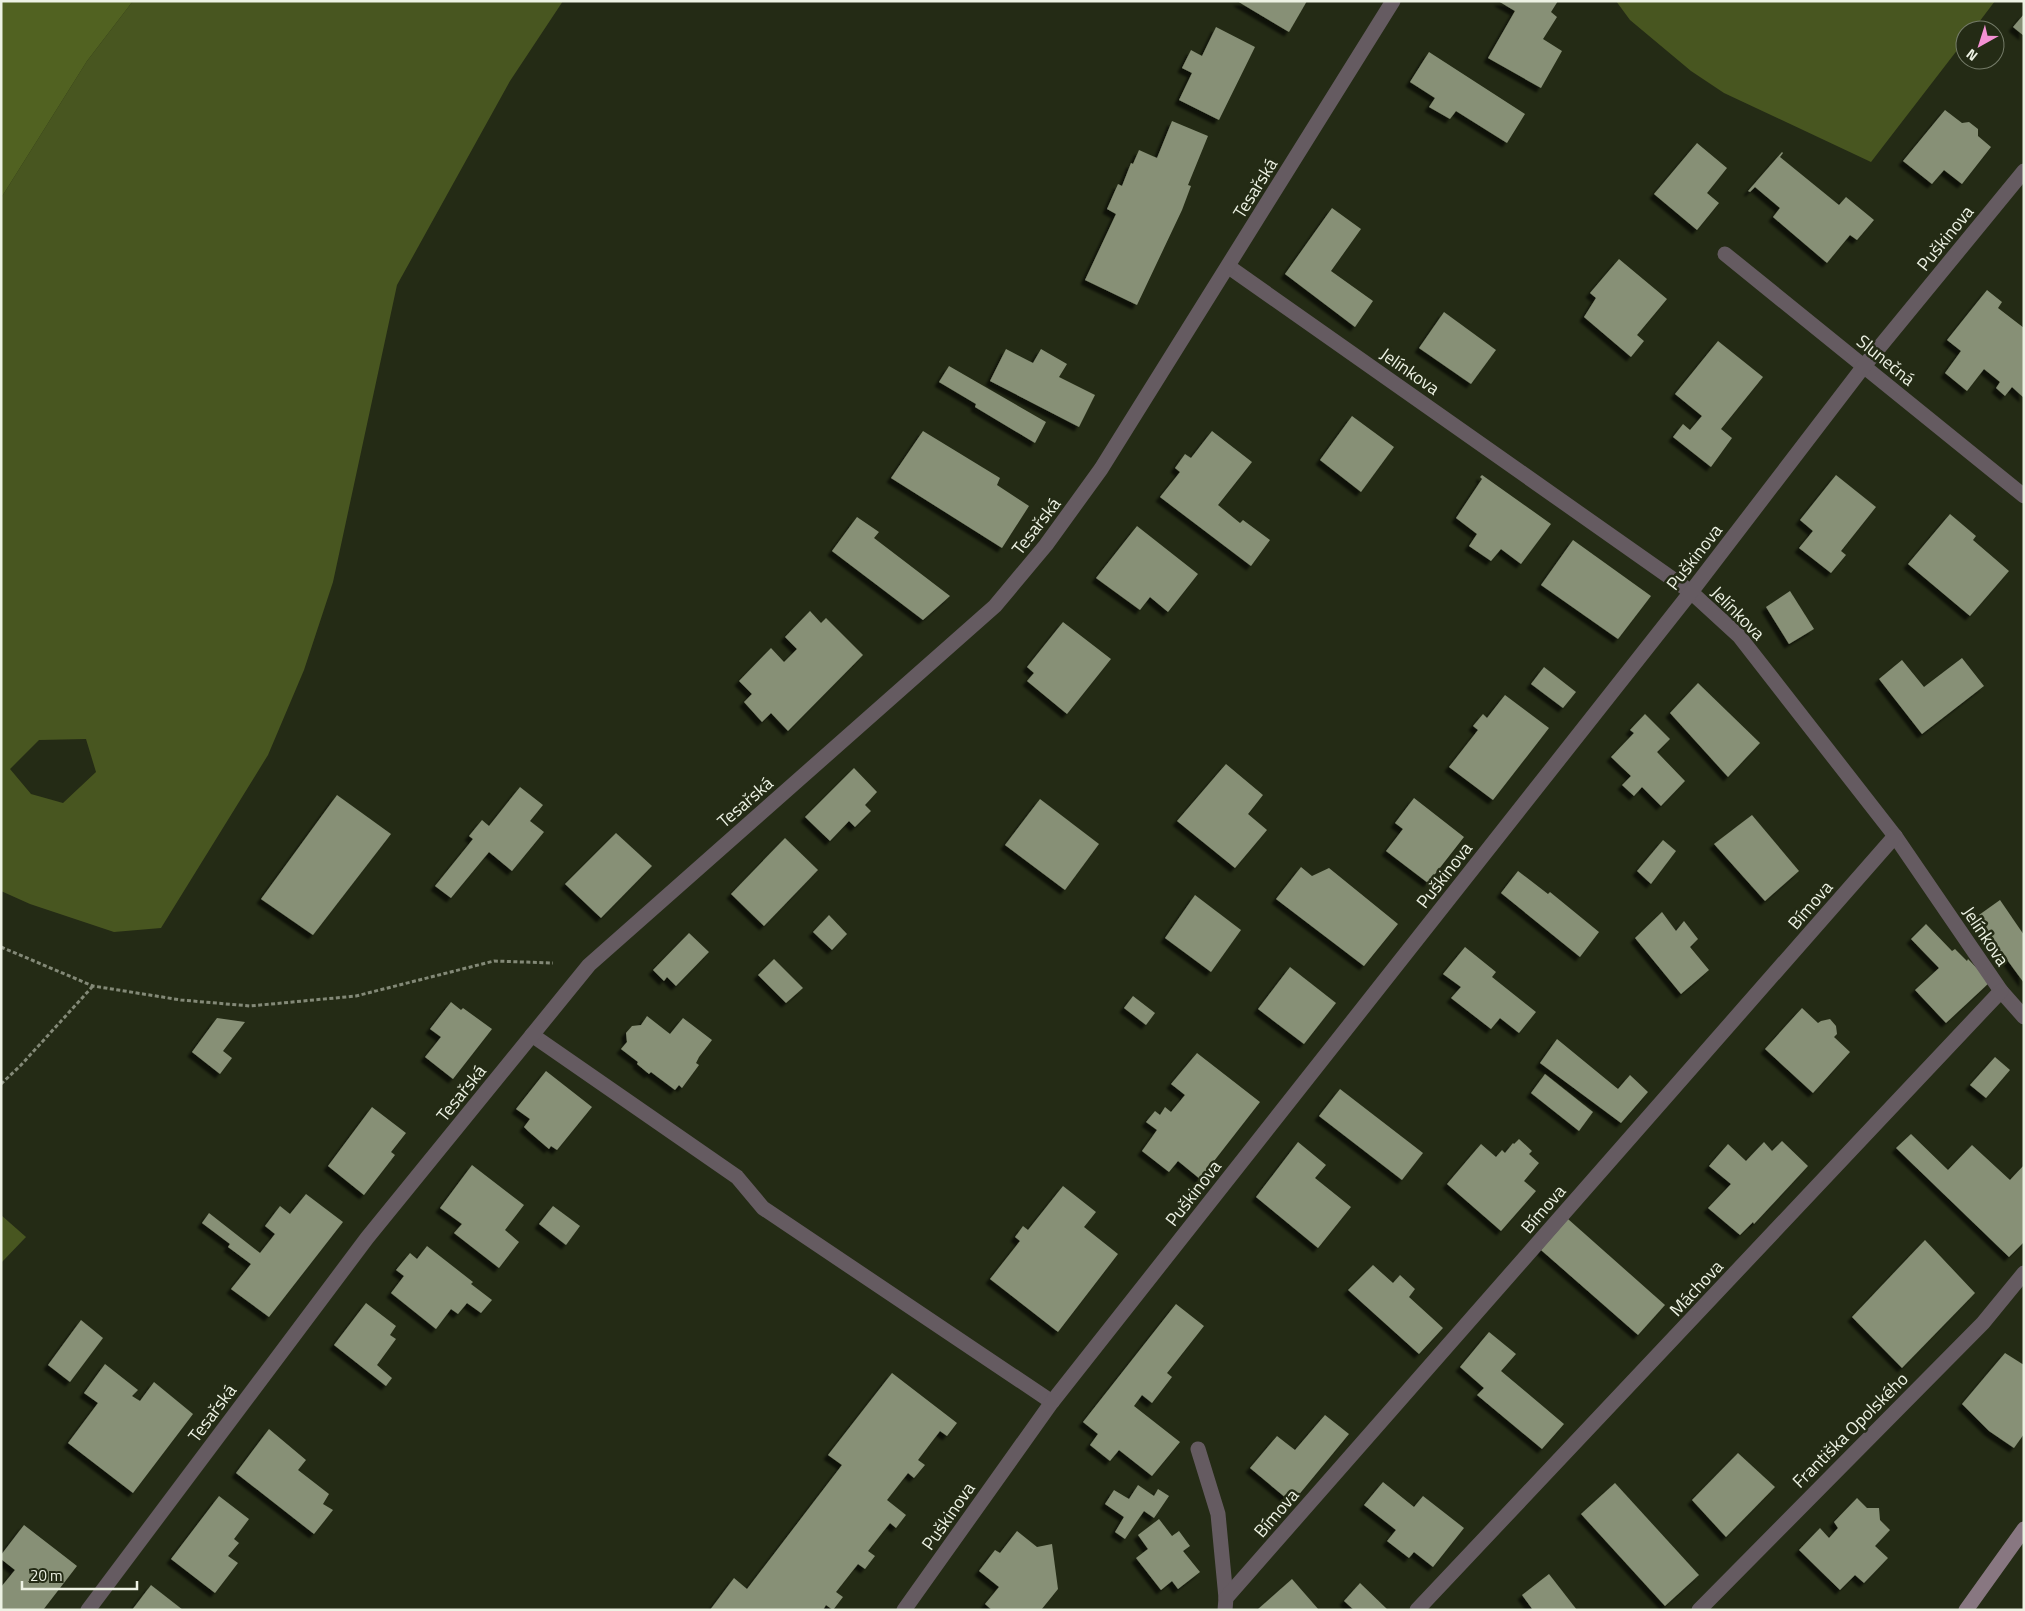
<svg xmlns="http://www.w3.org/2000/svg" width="2025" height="1611" font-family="'Titillium Web',sans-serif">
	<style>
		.green { fill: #485620; fill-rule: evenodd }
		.forest { fill: #516221 }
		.building { fill: #879076; filter: url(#shadow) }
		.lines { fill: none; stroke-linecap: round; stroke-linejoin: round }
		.path { stroke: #838977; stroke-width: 3; stroke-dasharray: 4 2.5; stroke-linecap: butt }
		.lane { stroke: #655b61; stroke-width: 15 }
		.street { stroke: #655b61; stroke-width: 15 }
		.secondary { stroke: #887781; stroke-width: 15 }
		.labels { text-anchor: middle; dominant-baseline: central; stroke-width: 5; stroke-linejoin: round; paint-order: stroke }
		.street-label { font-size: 18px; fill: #edf2e4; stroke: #242b15 }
	</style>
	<defs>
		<filter id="shadow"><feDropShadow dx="-4.5" dy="4.5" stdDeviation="1" flood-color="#0009"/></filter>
	</defs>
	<rect width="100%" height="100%" fill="#242b15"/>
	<g class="green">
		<path d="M133,1H563L510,81L397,285L333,582L304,670L268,755L161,928L114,932L30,904L1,891V198L87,61ZM86,739L96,772L63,803L31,794L10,769L39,740Z"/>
		<polygon points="1616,1 1995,1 1973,30 1965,30 1965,40 1871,162 1724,93 1691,71 1630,20"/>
		<polygon points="1,1215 26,1237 1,1263"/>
	</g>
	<polygon class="forest" points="1,1 133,1 87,61 1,198"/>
	<g class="building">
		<polygon points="1237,1 1307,1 1289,32"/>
		<polygon points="1498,1 1558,1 1551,12 1557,17 1543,39 1562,51 1541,88 1488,58 1515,11"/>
		<polygon points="2024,14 2024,36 2013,27"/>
		<polygon points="1216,27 1255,47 1219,120 1179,100 1192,73 1182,68 1191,50 1202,56"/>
		<polygon points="1429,52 1525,114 1507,143 1456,111 1450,119 1429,107 1435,98 1410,82"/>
		<polygon points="1945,110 1962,123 1969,122 1978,129 1978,136 1991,147 1962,184 1944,170 1932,184 1903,161"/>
		<polygon points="1172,121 1208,136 1188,185 1191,186 1182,210 1137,305 1085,280 1116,214 1107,209 1118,184 1122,186 1131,163 1133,164 1139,150 1157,158"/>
		<polygon points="1697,143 1727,168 1707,193 1719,203 1697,230 1654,194"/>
		<polygon points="1782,152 1783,153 1780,157 1839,205 1846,197 1874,220 1857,240 1850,235 1827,263 1773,217 1780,208 1755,187 1750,192 1748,191"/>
		<polygon points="1332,208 1361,229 1331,271 1373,301 1355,327 1285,274"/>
		<polygon points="1619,259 1667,299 1637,335 1644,341 1631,357 1584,317 1596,298 1590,293"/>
		<polygon points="1987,290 2002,302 1998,308 2024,328 2024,398 2012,387 2005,396 1996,388 2000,382 1984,369 1967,391 1945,373 1961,351 1947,340"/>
		<polygon points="1444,312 1496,350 1471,384 1419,348"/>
		<polygon points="1718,341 1763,377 1721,429 1732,438 1711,467 1673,437 1683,424 1690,430 1702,416 1675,394"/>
		<polygon points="1006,349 1033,363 1041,349 1067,364 1059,377 1095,395 1079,427 990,381"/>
		<polygon points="949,366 1046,422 1035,443 975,407 976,404 939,382"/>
		<polygon points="1352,416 1394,447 1361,492 1320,460"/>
		<polygon points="923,431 1000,478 997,485 1029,506 1002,548 891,478"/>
		<polygon points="1212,431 1252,462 1218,505 1240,523 1243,520 1270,540 1251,566 1160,497 1180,472 1175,468 1185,454 1191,458"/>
		<polygon points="1482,475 1551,524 1521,564 1501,549 1491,561 1469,546 1477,534 1456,518 1482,479 1480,477"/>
		<polygon points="1836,475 1876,507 1841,551 1846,555 1831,573 1799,548 1813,531 1800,520"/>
		<polygon points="1950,514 1976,536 1973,540 2009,571 1970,616 1908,564"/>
		<polygon points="857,517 879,532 874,538 950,596 923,620 832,551"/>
		<polygon points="1137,526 1198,574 1168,612 1150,597 1140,610 1096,578"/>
		<polygon points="1573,540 1651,596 1618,639 1541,585"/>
		<polygon points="1790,591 1814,629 1789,644 1766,607"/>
		<polygon points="810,611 821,623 826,618 863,655 788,731 771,713 762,722 744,702 752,694 739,681 771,648 784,662 797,649 785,637"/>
		<polygon points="1063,622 1111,659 1067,714 1027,681 1034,673 1027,667"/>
		<polygon points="1962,658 1984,686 1922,734 1879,679 1902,660 1924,687"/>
		<polygon points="1544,667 1576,692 1563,708 1531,684"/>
		<polygon points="1698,683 1760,743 1728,777 1670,713"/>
		<polygon points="1505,695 1549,728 1493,800 1449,767 1478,730 1473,726 1483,714 1487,718"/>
		<polygon points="1645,714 1670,739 1657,752 1685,781 1661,806 1642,787 1634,796 1622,785 1631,776 1611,757 1634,733 1630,730"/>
		<polygon points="1226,764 1263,795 1248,814 1267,830 1235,868 1177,821"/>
		<polygon points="854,768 877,792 865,805 871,811 855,827 849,821 830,841 805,817"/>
		<polygon points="520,787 543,805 530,821 544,832 512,871 489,852 451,898 435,886 473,839 469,836 482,820 489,826"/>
		<polygon points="337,795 391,834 313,935 261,899"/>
		<polygon points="1414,798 1464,837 1428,883 1386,851 1403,829 1395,823"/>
		<polygon points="1040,799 1099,844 1065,890 1005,845"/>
		<polygon points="1752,815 1799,871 1765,901 1714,844"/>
		<polygon points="616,833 652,866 601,918 565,884"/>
		<polygon points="785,838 818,870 764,926 731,894"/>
		<polygon points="1663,840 1676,851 1651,884 1637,871"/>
		<polygon points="1301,867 1312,876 1329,868 1398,924 1364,966 1276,899"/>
		<polygon points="1518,871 1548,894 1550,892 1599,932 1580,957 1501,893"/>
		<polygon points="1195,895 1241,930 1211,972 1165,938"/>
		<polygon points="2000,900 2024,935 2024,983 2000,950 1979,915"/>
		<polygon points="1662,912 1676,931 1684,921 1698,939 1690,947 1709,970 1681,994 1635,938"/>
		<polygon points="829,915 847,934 832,950 813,932"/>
		<polygon points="1926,924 1952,951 1955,949 1967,961 1968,959 1990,982 1946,1023 1915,990 1939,968 1911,939"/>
		<polygon points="689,933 709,952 676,986 667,977 664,981 653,970"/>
		<polygon points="1465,947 1496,972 1492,977 1536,1012 1519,1033 1500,1018 1491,1029 1451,998 1461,987 1443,974"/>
		<polygon points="774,959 803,988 786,1003 758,975"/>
		<polygon points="1290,967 1336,1003 1304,1044 1258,1009"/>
		<polygon points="1133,996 1155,1013 1146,1025 1124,1008"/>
		<polygon points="451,1002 461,1010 463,1008 492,1029 453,1079 425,1057 441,1037 430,1029"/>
		<polygon points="1802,1008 1818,1023 1821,1021 1830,1019 1836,1026 1837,1034 1834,1037 1850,1052 1813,1093 1765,1049"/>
		<polygon points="647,1016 670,1034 683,1018 712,1040 699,1057 696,1063 699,1065 682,1088 679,1085 675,1090 651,1072 649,1074 637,1064 638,1062 621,1049 627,1042 626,1033 632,1026 641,1025"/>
		<polygon points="217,1018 245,1022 223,1051 232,1058 220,1074 192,1052"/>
		<polygon points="1557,1039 1618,1089 1630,1075 1648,1092 1621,1123 1540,1063"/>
		<polygon points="1197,1053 1260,1102 1200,1179 1178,1161 1169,1172 1142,1151 1157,1130 1146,1122 1155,1111 1160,1115 1165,1107 1171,1112 1185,1095 1171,1084"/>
		<polygon points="1995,1057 2010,1070 1986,1098 1970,1085"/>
		<polygon points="546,1071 592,1107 557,1150 551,1146 549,1149 528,1131 524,1127 530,1119 516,1109"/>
		<polygon points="1545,1074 1593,1112 1579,1131 1531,1093"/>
		<polygon points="1340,1089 1423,1153 1402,1180 1319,1116"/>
		<polygon points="372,1107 406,1133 391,1152 395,1155 364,1195 328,1166"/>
		<polygon points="1911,1134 1948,1170 1972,1145 2010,1180 2024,1165 2024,1242 2009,1257 1896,1148"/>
		<polygon points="1519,1139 1532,1151 1529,1154 1539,1163 1524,1181 1536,1191 1501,1231 1447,1184 1481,1144 1496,1157 1502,1150 1505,1153 1513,1143 1514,1144"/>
		<polygon points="1782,1141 1808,1166 1754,1224 1753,1222 1740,1235 1708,1208 1731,1184 1709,1166 1728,1144 1746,1161 1764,1142 1772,1151"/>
		<polygon points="1298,1142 1326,1165 1315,1178 1351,1207 1318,1248 1256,1197"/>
		<polygon points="472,1165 524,1205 505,1230 519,1242 499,1268 454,1233 462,1224 440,1208"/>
		<polygon points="1063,1186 1096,1212 1084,1227 1118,1254 1058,1332 990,1279 1020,1241 1015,1237 1023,1226 1028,1230"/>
		<polygon points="306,1194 343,1222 269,1317 231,1289 251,1264 228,1247 230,1244 202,1223 209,1213 260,1253 275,1234 265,1226 280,1206 290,1214"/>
		<polygon points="553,1206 580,1226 566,1245 539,1224"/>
		<polygon points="1568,1219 1665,1305 1638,1335 1541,1250"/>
		<polygon points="1925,1240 1975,1293 1902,1368 1852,1317"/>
		<polygon points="427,1246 473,1282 471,1284 492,1300 481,1313 467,1303 458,1314 451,1309 436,1329 391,1293 404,1276 396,1270 410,1253 417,1259"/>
		<polygon points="1373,1265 1393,1283 1400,1275 1415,1289 1409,1297 1443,1328 1419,1354 1348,1290"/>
		<polygon points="366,1303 396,1326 390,1335 396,1339 377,1365 392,1378 386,1386 334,1345"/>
		<polygon points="1176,1304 1204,1326 1167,1373 1172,1377 1152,1403 1142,1395 1134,1406 1180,1442 1152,1476 1119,1450 1110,1461 1090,1445 1098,1434 1083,1422"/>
		<polygon points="81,1320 103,1338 70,1382 48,1365"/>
		<polygon points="1489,1332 1516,1354 1501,1371 1564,1424 1542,1449 1477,1395 1484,1388 1460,1367"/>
		<polygon points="2005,1353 2024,1365 2024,1434 2014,1448 1989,1431 1962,1404"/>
		<polygon points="105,1364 138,1390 132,1396 140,1401 154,1382 193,1414 133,1493 68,1443 98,1403 84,1393"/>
		<polygon points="892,1373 957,1423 947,1436 940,1431 918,1460 925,1465 914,1478 908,1473 887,1500 906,1515 896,1528 890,1523 868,1551 875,1556 865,1569 858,1564 836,1592 843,1597 833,1610 826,1605 823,1610 710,1610 734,1578 747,1589 842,1465 828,1455"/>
		<polygon points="1325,1415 1349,1434 1292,1503 1250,1468 1277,1436 1295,1450"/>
		<polygon points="269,1429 306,1460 298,1470 329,1494 323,1504 333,1510 314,1534 236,1473"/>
		<polygon points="1738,1453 1775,1487 1726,1537 1692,1500"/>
		<polygon points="1383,1482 1414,1507 1423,1496 1464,1528 1433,1567 1414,1552 1409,1558 1387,1541 1396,1530 1364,1505"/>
		<polygon points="1615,1483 1699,1575 1665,1606 1581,1514"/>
		<polygon points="1138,1485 1154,1496 1158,1489 1169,1496 1154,1518 1144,1511 1125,1539 1115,1532 1124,1517 1105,1504 1114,1490 1129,1499"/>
		<polygon points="219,1496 249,1519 234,1539 239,1543 228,1556 238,1563 215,1593 171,1559"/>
		<polygon points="1857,1498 1867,1508 1879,1508 1880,1520 1890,1530 1875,1546 1888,1558 1864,1583 1855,1575 1840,1590 1799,1550 1820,1528 1829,1538 1838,1528 1834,1522"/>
		<polygon points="1159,1519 1172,1536 1179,1531 1190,1546 1183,1551 1200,1572 1178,1589 1172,1581 1161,1590 1136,1558 1148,1549 1138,1535"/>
		<polygon points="24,1525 77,1566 43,1610 1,1610 1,1587 15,1570 1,1559 1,1555"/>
		<polygon points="1017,1531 1037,1547 1052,1544 1058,1589 1041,1610 992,1610 985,1604 999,1587 979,1571 995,1550 1000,1553"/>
		<polygon points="1549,1574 1577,1610 1533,1610 1522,1595"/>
		<polygon points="1292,1579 1319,1610 1257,1610"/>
		<polygon points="1360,1583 1388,1610 1354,1610 1344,1601"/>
		<polygon points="151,1585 183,1610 132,1610"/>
	</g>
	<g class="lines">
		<g class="path">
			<polyline points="1,947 93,986 181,1000 250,1006 356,996 494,961 553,963"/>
			<polyline points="1,1084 21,1065 93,986"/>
		</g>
		<polyline class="lane" points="532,1035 737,1177 763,1208 1052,1402"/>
		<g class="street">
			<polyline points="1725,254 2024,496"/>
			<polyline points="1229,267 1691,592 1739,636 1895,836 2001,991 2024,1017"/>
			<polyline points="1198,1449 1218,1514 1226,1598"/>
			<polyline points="88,1610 367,1238 589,965 995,606 1046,545 1101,469 1393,1"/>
			<polyline points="904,1610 1052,1402 1691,592 1864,366 2024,171"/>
			<polyline points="1225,1610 1226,1598 1895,836"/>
			<polyline points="1417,1610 2001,991"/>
			<polyline points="1699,1610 1983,1323 2024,1273"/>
		</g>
		<polyline class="secondary" points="1966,1610 2024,1529"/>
	</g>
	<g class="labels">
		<g class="street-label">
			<text transform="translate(1255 188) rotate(-58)">Tesařská</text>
			<text transform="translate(1945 238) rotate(-51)">Puškinova</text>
			<text transform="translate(1886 360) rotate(39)">Slunečná</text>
			<text transform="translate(1410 371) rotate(35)">Jelínkova</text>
			<text transform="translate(1036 526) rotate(-52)">Tesařská</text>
			<text transform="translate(1694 557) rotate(-52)">Puškinova</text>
			<text transform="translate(1738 613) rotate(45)">Jelínkova</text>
			<text transform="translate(745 802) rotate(-41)">Tesařská</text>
			<text transform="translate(1444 875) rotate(-52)">Puškinova</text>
			<text transform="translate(1810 905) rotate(-49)">Bímova</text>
			<text transform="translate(1986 936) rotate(56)">Jelínkova</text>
			<text transform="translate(461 1093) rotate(-51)">Tesařská</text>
			<text transform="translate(1193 1193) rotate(-52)">Puškinova</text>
			<text transform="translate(1543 1209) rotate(-49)">Bímova</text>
			<text transform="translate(1696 1288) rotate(-47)">Máchova</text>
			<text transform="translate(212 1413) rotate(-53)">Tesařská</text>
			<text transform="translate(1850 1430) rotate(-45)">Františka Opolského</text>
			<text transform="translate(1276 1513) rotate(-49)">Bímova</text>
			<text transform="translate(948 1516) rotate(-55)">Puškinova</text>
		</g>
	</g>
	<rect width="2025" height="1611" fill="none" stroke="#edf2e4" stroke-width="5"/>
	<g transform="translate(1980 45) rotate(219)"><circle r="24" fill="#242b15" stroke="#747b68"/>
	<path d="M0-4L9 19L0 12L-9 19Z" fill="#f491d3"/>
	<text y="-8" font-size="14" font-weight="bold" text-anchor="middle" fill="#edf2e4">N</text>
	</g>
	<path d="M22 1581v8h115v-8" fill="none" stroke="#edf2e4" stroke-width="2.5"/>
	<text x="30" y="1581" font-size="15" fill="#edf2e4" stroke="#242b15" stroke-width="4" paint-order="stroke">20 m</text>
</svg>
